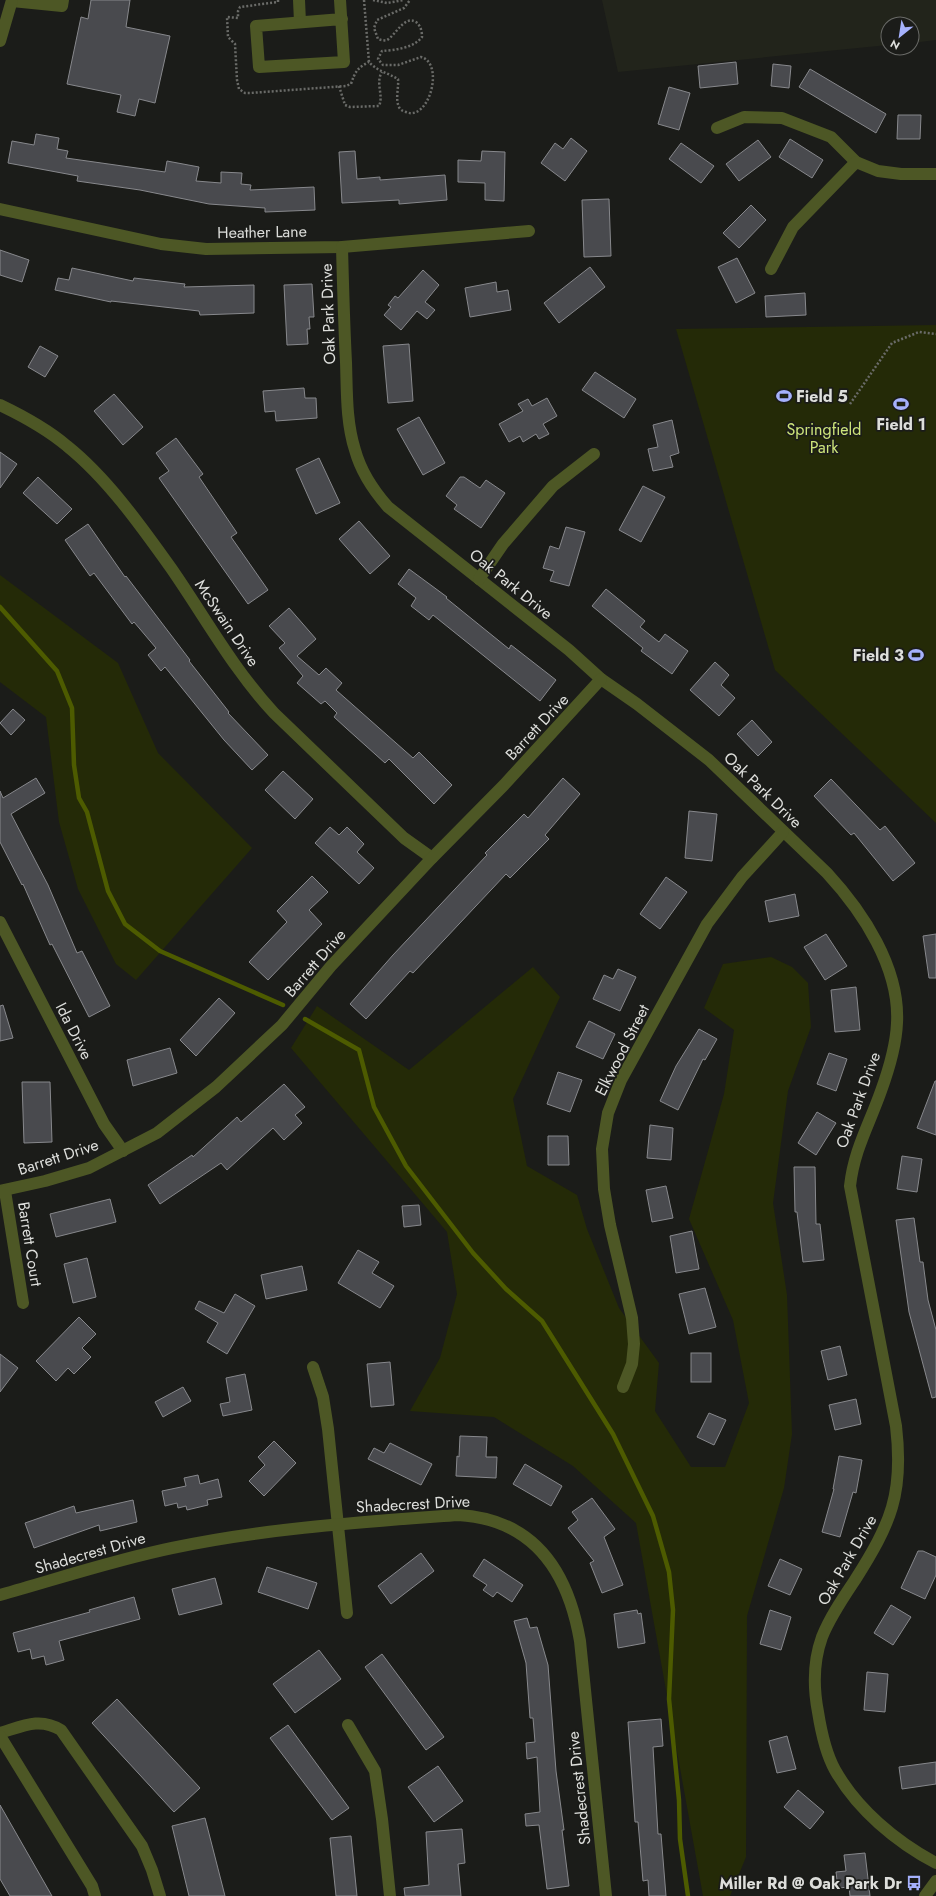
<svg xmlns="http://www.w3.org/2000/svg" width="936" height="1896" font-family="Jost,sans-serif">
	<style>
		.built { fill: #22241b }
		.green { fill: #242a07 }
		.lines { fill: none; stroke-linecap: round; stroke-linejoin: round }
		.stream { stroke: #4d5b00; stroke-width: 4.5 }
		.building { fill: #494a4e; stroke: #87888c }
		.path { stroke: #6a6b68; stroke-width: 2.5; stroke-dasharray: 2 2; stroke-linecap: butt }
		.minor { stroke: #4d5725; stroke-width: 12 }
		.labels { text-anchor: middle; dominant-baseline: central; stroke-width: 3.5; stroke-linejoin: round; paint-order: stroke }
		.street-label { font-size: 16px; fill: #dddedb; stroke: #1b1c19 }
		.poi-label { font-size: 16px; font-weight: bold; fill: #dddedb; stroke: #1b1c19; text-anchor: end }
		.park-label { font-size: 16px; fill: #cee57b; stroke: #1b1c19 }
	</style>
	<rect width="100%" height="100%" fill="#1b1c19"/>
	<polygon class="built" points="602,0 936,0 936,40 912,43 912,24 888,24 888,45 618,72"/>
	<g class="green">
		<polygon points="936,325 936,823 775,670 676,329"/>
		<polygon points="0,575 118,663 158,753 252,848 136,980 116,964 78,889 59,822 46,717 0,682"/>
		<polygon points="771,957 792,967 808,983 811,1027 788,1091 773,1203 787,1295 792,1434 784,1488 747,1616 746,1857 730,1896 703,1896 636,1523 573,1466 494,1417 410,1411 440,1358 457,1294 447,1232 291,1048 317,1006 409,1070 533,967 560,997 513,1099 527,1166 577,1195 587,1229 619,1308 659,1363 655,1411 691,1467 725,1467 749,1403 733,1320 689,1219 724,1094 734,1030 704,1008 723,964"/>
	</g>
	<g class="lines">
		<g class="stream">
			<polyline points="0,607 57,671 72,708 74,765 79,798 87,812 108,891 125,924 160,951 283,1005"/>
			<polyline points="305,1019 359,1050 374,1107 406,1166 473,1253 506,1289 542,1321 613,1434 653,1516 669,1572 673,1610 669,1699 679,1800 680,1839 688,1896"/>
		</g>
	</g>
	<g class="building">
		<polygon points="91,0 130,0 126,27 170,36 155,103 139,99 135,116 117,112 121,95 67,84 81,17 88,19"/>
		<polygon points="736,62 738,84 700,88 698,66"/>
		<polygon points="773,64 791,66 789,88 771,86"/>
		<polygon points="810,69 886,114 876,133 799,87"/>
		<polygon points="669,87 690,93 679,130 658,124"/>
		<polygon points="898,115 921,115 920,139 897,139"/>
		<polygon points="36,134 59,138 57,149 68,151 66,158 165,172 167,161 199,167 196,181 221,183 221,172 242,173 241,184 251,185 250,190 314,187 315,210 265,212 265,208 209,204 140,190 77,181 78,176 8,163 12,141 34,145"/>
		<polygon points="571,138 587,151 565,181 541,163 555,143 563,149"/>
		<polygon points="790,139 823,160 812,178 779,157"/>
		<polygon points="758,140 771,157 739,181 726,164"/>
		<polygon points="681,143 714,166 701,183 669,159"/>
		<polygon points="355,151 357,179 380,177 380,180 445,175 447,200 399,204 399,200 342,203 339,152"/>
		<polygon points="482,151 505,152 504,201 485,200 485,183 458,182 458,160 481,161"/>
		<polygon points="609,199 611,256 584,257 582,200"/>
		<polygon points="751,205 766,220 739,248 723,233"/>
		<polygon points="0,250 29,260 22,282 0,275"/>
		<polygon points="737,258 755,293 736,303 718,267"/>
		<polygon points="590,267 605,287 559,323 544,303"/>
		<polygon points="72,268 133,281 134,278 185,284 184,287 254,285 254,313 200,315 199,311 111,301 111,302 55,290 58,278 69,280"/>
		<polygon points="423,270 439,285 425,302 435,310 427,319 417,311 401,330 384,315 391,307 388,305 395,296 398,298"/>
		<polygon points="496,282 497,292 508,290 511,310 470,317 465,288"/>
		<polygon points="312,284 314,317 309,317 310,329 307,329 308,344 287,345 284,285"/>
		<polygon points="805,293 806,315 766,317 765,296"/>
		<polygon points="409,344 413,401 388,403 383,346"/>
		<polygon points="40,346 58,356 45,377 28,367"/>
		<polygon points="595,372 636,399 624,418 582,390"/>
		<polygon points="304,388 305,398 316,398 317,418 276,421 275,411 265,412 263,391"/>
		<polygon points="114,394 143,427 123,445 94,411"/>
		<polygon points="547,398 557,416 543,424 549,434 539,439 536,434 523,442 520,436 509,442 499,424 523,411 518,404 528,399 532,406"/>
		<polygon points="419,417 445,463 423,475 397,429"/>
		<polygon points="672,420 679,453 670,456 673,467 653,471 648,449 658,447 653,425"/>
		<polygon points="176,438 203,474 199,477 237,533 231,537 268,590 248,604 159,478 169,471 156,453"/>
		<polygon points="0,452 17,464 0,488"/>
		<polygon points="319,458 340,503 316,514 296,469"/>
		<polygon points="38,477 72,509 57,524 23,493"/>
		<polygon points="460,477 464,477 480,488 486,480 505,493 481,528 454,509 457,505 446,496"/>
		<polygon points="643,486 665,497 641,542 619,530"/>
		<polygon points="359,521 390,556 370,574 339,539"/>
		<polygon points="88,524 125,577 126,576 190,660 189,661 229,712 228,713 268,755 252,770 224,740 165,667 161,671 148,655 156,648 134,622 132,624 94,573 90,576 65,540"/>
		<polygon points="566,527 585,532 569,586 550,581 554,571 543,568 550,546 559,549"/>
		<polygon points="409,569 447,597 446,598 509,649 511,645 556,680 540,701 433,615 429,620 411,606 416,598 398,584"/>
		<polygon points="606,589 645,621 640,627 659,642 665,634 688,651 672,674 641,651 643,648 592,606"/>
		<polygon points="289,608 316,639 297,656 319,675 326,668 342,683 336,690 413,758 419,752 452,785 434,804 389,759 385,763 346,728 334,717 337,713 325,701 321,704 297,683 303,676 279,648 285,643 269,626"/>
		<polygon points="715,662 729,675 721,685 735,698 719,716 690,690"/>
		<polygon points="13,709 25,720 11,735 0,723"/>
		<polygon points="752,720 772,742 758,756 737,734"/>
		<polygon points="283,771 313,799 295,819 265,790"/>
		<polygon points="36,778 45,793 11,814 48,885 77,953 82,951 110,1006 89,1017 52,944 50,945 23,884 22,885 0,842 0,791 3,798"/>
		<polygon points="563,778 580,794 545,835 549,839 510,878 506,874 413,973 410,971 366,1019 350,1004 393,955 487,855 485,853 524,814 528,818"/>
		<polygon points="831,779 880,830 885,826 915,863 893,881 854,833 851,835 814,796"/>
		<polygon points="689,811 717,814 712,861 685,858"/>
		<polygon points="330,827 339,835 347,827 364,844 357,852 374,868 359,884 315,843"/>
		<polygon points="312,876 328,892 309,910 322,924 268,980 249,962 287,922 277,911"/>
		<polygon points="666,877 687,892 660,929 640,914"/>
		<polygon points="795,894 799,916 769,922 765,901"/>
		<polygon points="826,934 847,966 825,980 804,947"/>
		<polygon points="936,934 936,978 929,978 923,936"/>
		<polygon points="618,969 636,977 620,1011 593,999 604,975 613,979"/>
		<polygon points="856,987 860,1030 835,1032 831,990"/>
		<polygon points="219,998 235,1013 196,1056 180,1040"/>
		<polygon points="3,1005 13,1038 0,1041 0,1006"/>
		<polygon points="589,1021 615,1034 603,1059 576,1047"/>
		<polygon points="699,1029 717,1039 705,1060 703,1059 678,1110 660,1101 676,1066"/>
		<polygon points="170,1048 177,1073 133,1086 127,1060"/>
		<polygon points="829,1053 847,1059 836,1091 817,1084"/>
		<polygon points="558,1072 582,1080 570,1112 547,1104"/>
		<polygon points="935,1081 936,1081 936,1135 917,1128"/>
		<polygon points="22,1082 50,1082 52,1142 24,1143"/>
		<polygon points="284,1084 305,1107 295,1115 302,1123 284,1140 273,1128 227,1170 221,1163 160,1204 148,1185 192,1155 193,1157 237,1117 241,1122"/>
		<polygon points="817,1112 836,1123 816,1155 798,1143"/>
		<polygon points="650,1125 673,1128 671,1160 647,1158"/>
		<polygon points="548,1136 568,1136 569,1165 548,1165"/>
		<polygon points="902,1156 922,1159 917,1192 897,1189"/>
		<polygon points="794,1167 815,1167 816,1224 820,1224 824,1260 803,1262 797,1212 795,1212"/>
		<polygon points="666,1186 673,1218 652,1222 646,1190"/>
		<polygon points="110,1199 116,1222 56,1237 50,1214"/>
		<polygon points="419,1205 421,1225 404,1227 402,1206"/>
		<polygon points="914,1218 920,1262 923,1262 928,1300 936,1330 936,1397 932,1398 909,1312 896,1220"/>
		<polygon points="692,1231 699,1269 676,1273 670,1236"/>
		<polygon points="358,1250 379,1262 372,1273 394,1286 380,1308 338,1283"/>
		<polygon points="87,1258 96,1297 73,1303 64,1264"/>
		<polygon points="302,1266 307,1290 266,1299 261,1275"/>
		<polygon points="705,1288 716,1327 689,1334 679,1294"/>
		<polygon points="235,1294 255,1306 227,1354 207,1342 218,1323 195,1309 199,1301 224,1313"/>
		<polygon points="79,1317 96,1334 82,1348 91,1357 74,1374 68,1368 56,1381 36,1361"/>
		<polygon points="840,1346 847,1375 828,1380 821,1351"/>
		<rect x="691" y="1353" width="20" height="29"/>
		<polygon points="0,1354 18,1368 0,1392"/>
		<polygon points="390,1362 394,1405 371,1407 367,1364"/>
		<polygon points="245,1374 252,1410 223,1416 220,1404 230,1402 226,1378"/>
		<polygon points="183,1387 191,1401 163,1417 155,1402"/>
		<polygon points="856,1399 861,1424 835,1430 829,1405"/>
		<polygon points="709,1413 726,1420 714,1445 697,1437"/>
		<polygon points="460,1436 487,1437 486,1457 497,1457 496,1478 456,1476 457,1456 459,1457"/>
		<polygon points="274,1441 296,1463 264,1496 249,1481 265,1465 258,1457"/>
		<polygon points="390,1443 432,1464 421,1485 368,1459 374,1448 384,1453"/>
		<polygon points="839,1456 862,1460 856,1493 853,1492 840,1537 822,1532 834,1489 833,1489"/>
		<polygon points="525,1464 562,1486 551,1506 513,1484"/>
		<polygon points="198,1475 200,1484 218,1479 222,1497 207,1500 208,1505 187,1510 186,1506 178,1508 177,1503 165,1506 162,1491 186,1486 184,1478"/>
		<polygon points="592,1498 615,1529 604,1537 623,1585 602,1593 590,1563 594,1561 568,1528 578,1520 572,1512"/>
		<polygon points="133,1500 137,1522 100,1531 99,1525 34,1548 25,1523 74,1506 76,1513"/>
		<polygon points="918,1551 923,1551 936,1557 936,1575 925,1599 901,1588"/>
		<polygon points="421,1553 434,1571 391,1604 378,1586"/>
		<polygon points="484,1559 523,1585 512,1602 497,1592 493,1597 483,1590 487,1585 473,1576"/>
		<polygon points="780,1559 802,1569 790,1595 768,1586"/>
		<polygon points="267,1567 317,1583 308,1609 258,1592"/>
		<polygon points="215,1578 222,1604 179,1615 172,1589"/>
		<polygon points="134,1597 140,1619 59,1641 64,1660 46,1665 44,1656 32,1659 30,1649 18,1652 13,1633 90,1612 89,1610"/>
		<polygon points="891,1605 911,1617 893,1645 874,1633"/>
		<polygon points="637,1610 638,1614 641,1613 645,1643 618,1648 614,1614"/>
		<polygon points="770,1610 791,1617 781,1650 760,1644"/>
		<polygon points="527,1618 530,1628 537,1627 548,1665 556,1771 564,1830 562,1830 569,1886 547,1889 539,1825 526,1826 525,1814 540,1812 537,1757 527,1759 526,1743 535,1742 533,1718 530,1718 526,1663 514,1621"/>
		<polygon points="319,1650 341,1679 295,1713 273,1684"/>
		<polygon points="382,1654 444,1737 426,1750 365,1667"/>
		<polygon points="867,1672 888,1674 885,1712 864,1710"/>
		<polygon points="117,1699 200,1788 174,1812 92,1723"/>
		<polygon points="661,1719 663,1746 653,1747 658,1834 661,1834 666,1896 649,1896 648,1880 643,1881 638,1822 635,1822 628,1722"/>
		<polygon points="288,1725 349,1808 332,1820 270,1738"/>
		<polygon points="787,1736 796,1769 777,1773 769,1741"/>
		<polygon points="936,1762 936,1784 902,1789 899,1767"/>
		<polygon points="438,1766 463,1801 434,1822 408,1787"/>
		<polygon points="798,1790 824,1812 810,1829 784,1807"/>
		<polygon points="0,1805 52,1896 10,1896 0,1879"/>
		<polygon points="205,1818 225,1896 189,1896 172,1826"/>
		<polygon points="462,1829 465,1863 458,1864 461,1896 405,1896 404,1888 429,1885 426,1832"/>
		<polygon points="351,1836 357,1896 336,1896 330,1838"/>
		<polygon points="865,1853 870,1896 850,1896 849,1887 838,1888 836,1872 846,1871 844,1855"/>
	</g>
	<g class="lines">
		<g class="path">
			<path d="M278,0V2L240,7L238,11V18L227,17L228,37L235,44L237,80L239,89L245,93H250L346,86L351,84C355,72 357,68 369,62"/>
			<path d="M364,0L369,62C377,71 388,73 398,79C399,87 395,99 399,107C400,110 403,111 406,112C429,122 445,63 421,57L398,65H383L378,59L382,51C395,50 414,48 422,37C422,32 421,26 416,22C404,15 396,35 387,40C384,41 381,40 378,39L374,28L377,20L404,8L410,0"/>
			<polyline points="373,0 387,3 404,0"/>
			<path d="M339,86L345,105L350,107L379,106C384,95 375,83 382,72"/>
			<polyline points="850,404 892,343 919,332 936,334"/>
		</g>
		<g class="minor">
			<polyline points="299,0 300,22"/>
			<polyline points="340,0 344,62 259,67 256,26 342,19"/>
			<polyline points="12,1 62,6 63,0"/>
			<polyline points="0,41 12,0"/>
			<polyline points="717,128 744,117 782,118 831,137 856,162"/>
			<polyline points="0,209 161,244 206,249 342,247 529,231"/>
			<path d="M342,247C343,285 344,324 346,362C347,391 346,422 355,450C361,472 373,490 388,507L569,650L601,679L637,704L709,760L827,873C863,912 900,968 897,1023C896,1047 889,1069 881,1091C869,1125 854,1150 850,1186L896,1426C904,1494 891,1523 855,1580C843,1598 830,1617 822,1637C813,1662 813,1686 818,1712C821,1731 825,1752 835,1770C857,1809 896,1842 936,1863"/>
			<polyline points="771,269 793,227 856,162 878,171 901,174 936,174"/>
			<path d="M0,405C23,416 47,429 67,446C107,478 141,526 171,568C205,617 233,669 274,713L404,838L432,858"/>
			<polyline points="479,579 503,544 553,486 594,454"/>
			<polyline points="0,922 104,1124 123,1151"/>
			<polyline points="0,1191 45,1181 89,1168 157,1133 216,1087 282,1025 331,966 432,858 504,785 601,679"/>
			<polyline points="5,1191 23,1303"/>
			<polyline points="313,1367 323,1397 328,1429 347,1613"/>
			<polyline points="623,1387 632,1364 634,1344 632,1318 610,1225 604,1189 602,1149 608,1113 621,1080 707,924 742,877 783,832"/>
			<path d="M0,1595C57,1579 114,1560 172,1548C266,1528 363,1522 458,1515C534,1519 568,1571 580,1641L606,1896"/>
			<polyline points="348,1725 375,1771 382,1819 390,1896"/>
			<path d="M0,1733C23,1726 40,1717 61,1730L142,1846L152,1870L160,1896"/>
			<polyline points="0,1736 92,1886 95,1896"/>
			<polyline points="925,1896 936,1881"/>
		</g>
	</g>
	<defs>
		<symbol id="stadium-bare" viewBox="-9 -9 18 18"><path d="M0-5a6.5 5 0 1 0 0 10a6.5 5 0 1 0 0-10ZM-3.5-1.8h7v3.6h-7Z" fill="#a5b1fc" stroke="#1b1c19" stroke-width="2.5" paint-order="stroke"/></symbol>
		<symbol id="bus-bare" viewBox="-9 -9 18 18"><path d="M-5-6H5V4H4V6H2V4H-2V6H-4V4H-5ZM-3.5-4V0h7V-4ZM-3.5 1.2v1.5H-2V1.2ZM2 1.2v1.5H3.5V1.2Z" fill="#a5b1fc" stroke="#1b1c19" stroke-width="2.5" paint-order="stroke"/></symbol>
	</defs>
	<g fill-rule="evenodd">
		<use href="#stadium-bare" x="773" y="385" width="22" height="22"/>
		<use href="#stadium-bare" x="890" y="393" width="22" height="22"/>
		<use href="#stadium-bare" x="905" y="644" width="22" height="22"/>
		<use href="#bus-bare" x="903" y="1872" width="22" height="22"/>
	</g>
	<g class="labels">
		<g class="street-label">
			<text transform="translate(262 232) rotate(-1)">Heather Lane</text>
			<text transform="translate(328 314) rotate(-92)">Oak Park Drive</text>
			<text transform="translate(511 584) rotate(39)">Oak Park Drive</text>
			<text transform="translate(227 623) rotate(56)">McSwain Drive</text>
			<text transform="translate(537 727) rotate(-47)">Barrett Drive</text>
			<text transform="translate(763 790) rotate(44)">Oak Park Drive</text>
			<text transform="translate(315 963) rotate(-49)">Barrett Drive</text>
			<text transform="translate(74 1031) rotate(63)">Ida Drive</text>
			<text transform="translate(622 1050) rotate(-63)">Elkwood Street</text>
			<text transform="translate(858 1100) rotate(-70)">Oak Park Drive</text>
			<text transform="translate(58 1157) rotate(-18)">Barrett Drive</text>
			<text transform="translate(30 1244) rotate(81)">Barrett Court</text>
			<text transform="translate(413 1504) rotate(-3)">Shadecrest Drive</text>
			<text transform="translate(90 1553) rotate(-16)">Shadecrest Drive</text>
			<text transform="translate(847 1560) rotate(-60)">Oak Park Drive</text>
			<text transform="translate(579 1788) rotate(-96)">Shadecrest Drive</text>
		</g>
		<g class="poi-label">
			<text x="796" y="396" text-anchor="start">Field 5</text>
			<text x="901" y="424" text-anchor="middle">Field 1</text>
			<text x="904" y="655">Field 3</text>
			<text x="902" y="1883">Miller Rd @ Oak Park Dr</text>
		</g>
		<g class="park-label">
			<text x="824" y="429">Springfield<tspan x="824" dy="18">Park</tspan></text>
		</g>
	</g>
	<g transform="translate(900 36) rotate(210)"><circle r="19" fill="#1b1c19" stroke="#696a67"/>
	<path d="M0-3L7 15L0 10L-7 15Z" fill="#a5b1fc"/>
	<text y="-6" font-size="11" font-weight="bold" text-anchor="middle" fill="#dddedb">N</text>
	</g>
</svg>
